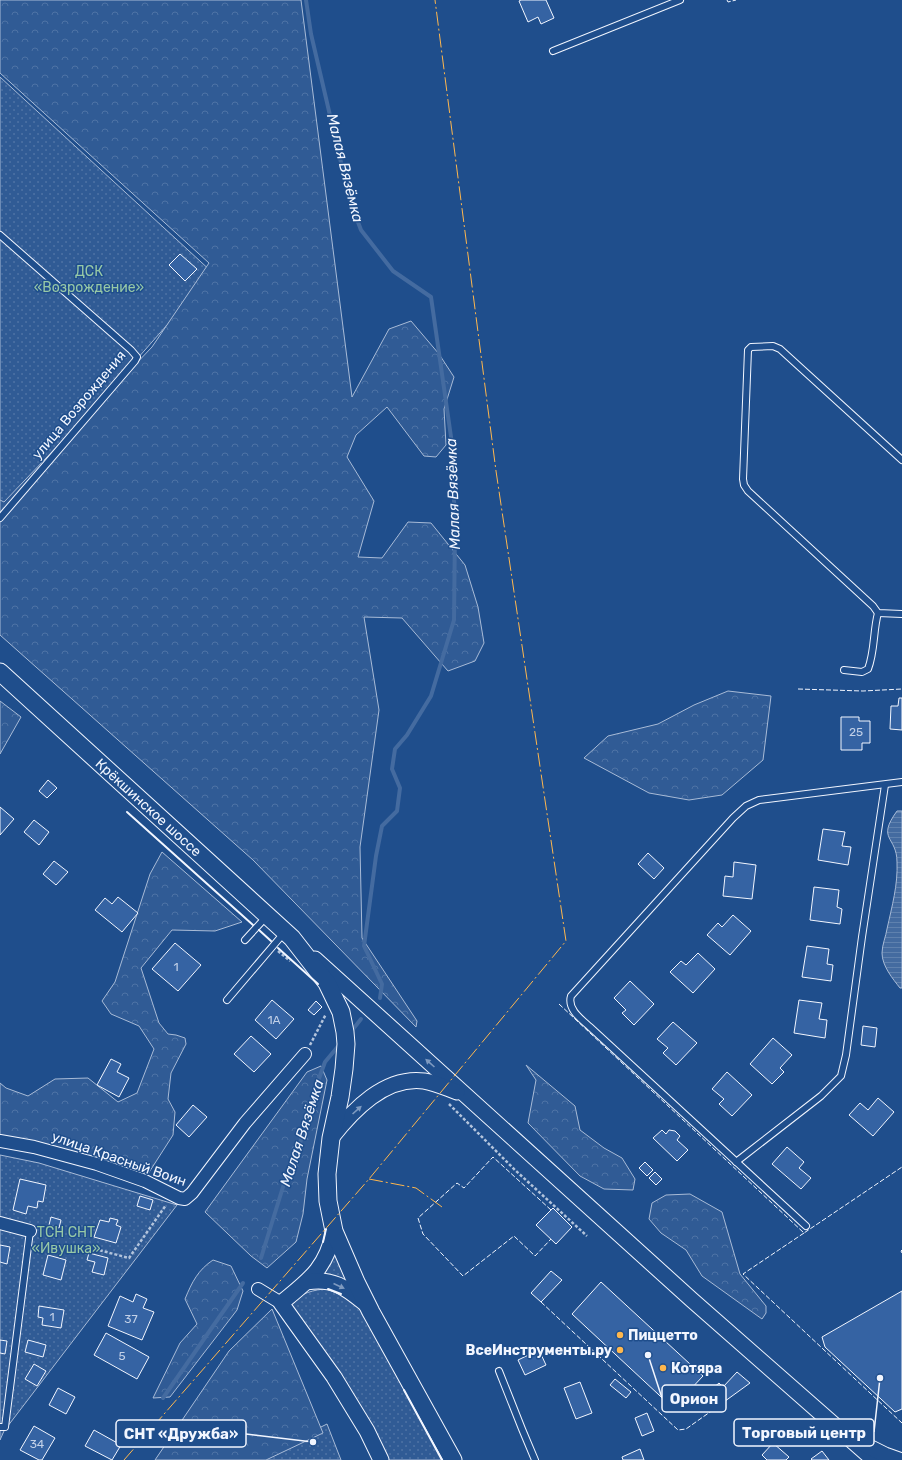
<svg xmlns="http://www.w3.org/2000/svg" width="902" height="1460" font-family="Rubik,sans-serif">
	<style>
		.grass { fill: url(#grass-dots); stroke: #a8bbd7 }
		.forest { fill: url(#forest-crowns); stroke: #a8bbd7 }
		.water { fill: url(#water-rules); stroke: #a8bbd7 }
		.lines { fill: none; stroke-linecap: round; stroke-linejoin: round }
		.stream { stroke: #446ba0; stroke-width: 4 }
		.building { fill: #3563a3; stroke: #f2f6ff }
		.service-casing { stroke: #f2f6ff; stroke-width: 8 }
		.minor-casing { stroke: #f2f6ff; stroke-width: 14 }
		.tertiary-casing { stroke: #f2f6ff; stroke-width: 17 }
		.secondary-casing { stroke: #f2f6ff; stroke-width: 19 }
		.path { stroke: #b3c4dc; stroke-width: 2.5; stroke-dasharray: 3 2; stroke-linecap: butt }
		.service { stroke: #1f4e8c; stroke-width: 6 }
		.minor { stroke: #1f4e8c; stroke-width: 12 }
		.tertiary { stroke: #1f4e8c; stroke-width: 15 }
		.secondary { stroke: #1f4e8c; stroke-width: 17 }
		.fence { stroke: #f2f6ff; stroke-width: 1; stroke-dasharray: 5 2; stroke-linecap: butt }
		.wall { stroke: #f2f6ff; stroke-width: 2 }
		.power { stroke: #ffb74d; stroke-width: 1; stroke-dasharray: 14 3 2 3; stroke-linecap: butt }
		.oneway { fill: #7e9ac0 }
		.poi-dot { fill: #ffb74d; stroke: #1f4e8c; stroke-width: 1.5 }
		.labels { text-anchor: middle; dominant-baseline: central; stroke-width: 3; stroke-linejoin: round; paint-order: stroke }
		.number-label { font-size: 12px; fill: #c3d1e8 }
		.park-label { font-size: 14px; fill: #97c8a6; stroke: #1f4e8c }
		.street-label { font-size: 14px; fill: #f2f6ff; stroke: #1f4e8c }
		.poi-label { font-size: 14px; font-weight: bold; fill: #f2f6ff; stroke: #1f4e8c; text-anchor: start }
		.water-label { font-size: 15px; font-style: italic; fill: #f2f6ff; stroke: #1f4e8c }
		.leader { fill: none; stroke: #f2f6ff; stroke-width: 1.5 }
		.callout-dot { fill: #f2f6ff; stroke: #1f4e8c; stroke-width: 1.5 }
		.callout { fill: #1f4e8c; stroke: #f2f6ff; stroke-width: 1.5 }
		.callout-label { font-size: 15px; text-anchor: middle; font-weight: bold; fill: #f2f6ff }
	</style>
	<defs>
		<pattern id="grass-dots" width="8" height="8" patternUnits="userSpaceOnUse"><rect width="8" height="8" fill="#305b95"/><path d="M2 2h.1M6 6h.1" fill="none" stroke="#4e73a5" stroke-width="1.8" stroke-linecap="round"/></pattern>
		<pattern id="forest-crowns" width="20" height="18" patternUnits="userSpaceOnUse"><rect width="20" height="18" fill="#305b95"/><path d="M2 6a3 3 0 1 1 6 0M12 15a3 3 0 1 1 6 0" fill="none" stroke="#4e73a5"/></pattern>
		<pattern id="water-rules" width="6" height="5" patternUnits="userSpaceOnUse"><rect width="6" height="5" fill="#446ba0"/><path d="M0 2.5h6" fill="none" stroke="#5f81ae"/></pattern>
	</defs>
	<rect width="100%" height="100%" fill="#1f4e8c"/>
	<g class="grass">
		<polygon points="0,77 213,273 0,514"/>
		<polygon points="0,1155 39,1163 177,1205 4,1431 0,1440"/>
		<polygon points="334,1246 357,1293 327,1277 321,1272"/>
		<path d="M328,1289C340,1293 353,1300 361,1310L442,1460H386L289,1302C301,1294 314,1289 328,1289Z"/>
		<polygon points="327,1424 341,1460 254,1460"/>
	</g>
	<g class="forest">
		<polygon points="0,0 301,0 352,397 389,329 411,321 439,354 454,377 444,409 446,445 436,457 424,456 387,407 356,435 347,457 374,501 358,557 382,558 408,522 431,523 465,565 478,607 484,643 475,661 448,671 402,618 364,617 379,710 360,847 362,938 417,1021 416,1027 253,860 0,635 0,500 4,502 152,347 209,263 0,73"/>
		<polygon points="728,691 771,696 763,760 722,795 689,800 649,793 584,758 608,736 658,724 694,705"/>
		<polygon points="0,701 21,717 0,754"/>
		<polygon points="162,852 242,922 215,931 172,930 141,968 159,1023 168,1034 176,1035 185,1038 186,1044 171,1073 168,1099 175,1112 173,1135 148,1174 70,1151 0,1135 0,1083 6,1088 28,1096 55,1079 88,1078 118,1102 137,1093 154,1049 139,1026 111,1014 102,1001 115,982 150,874"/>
		<polygon points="526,1065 575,1106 580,1130 604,1148 622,1158 635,1179 633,1190 604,1189 580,1176 528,1123 536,1080"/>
		<polygon points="321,1066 327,1080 307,1179 303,1214 296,1242 267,1268 251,1256 205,1212 307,1072"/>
		<polygon points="690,1194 722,1212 740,1274 766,1306 766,1313 762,1319 702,1276 686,1250 661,1233 649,1219 652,1203 666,1195"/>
		<path d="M213,1260L231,1266L243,1291L237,1310L170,1397L153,1398L180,1343L197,1324L185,1299C192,1282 198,1270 213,1260Z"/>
		<polygon points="272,1309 323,1433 266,1460 155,1460 229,1351"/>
	</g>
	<path class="water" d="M897,811H902V988H900C893,979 882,966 882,953C882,945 886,936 887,929C892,906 898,885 897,862C897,836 876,840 897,811Z"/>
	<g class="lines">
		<g class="stream">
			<polyline points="306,0 311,34 350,201 361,230 393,271 431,297 452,444 455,528 454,620 431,696 407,735 395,749 392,769 400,788 397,811 382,826 376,856 364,946 382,984 380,998"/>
			<polyline points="350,1033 361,1019"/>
			<polyline points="261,1258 287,1174 298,1150 306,1123 314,1092 325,1062 340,1044"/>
			<polyline points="163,1398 243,1283"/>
		</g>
	</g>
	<g class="building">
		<polygon points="521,0 546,0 554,18 541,24 538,17 528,22 519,1"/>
		<polygon points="180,254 197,269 185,281 169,265"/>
		<polygon points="899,698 902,698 902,730 890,729 891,706 898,706"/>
		<polygon points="841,717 859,717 859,721 870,721 870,743 862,743 862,750 841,750"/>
		<polygon points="48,780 57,788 47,798 39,791"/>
		<polygon points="0,807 14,819 0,835"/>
		<polygon points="34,820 49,832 39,845 24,832"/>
		<polygon points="823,829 845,832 842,846 851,847 848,865 818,860"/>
		<polygon points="648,853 664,868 654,879 638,864"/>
		<polygon points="54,861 68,872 56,885 43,874"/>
		<polygon points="734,862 756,865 752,899 723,896 725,876 733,877"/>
		<polygon points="814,887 839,890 837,907 842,909 840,924 810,920"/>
		<polygon points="118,897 138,913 122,932 95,910 105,898 112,904"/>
		<polygon points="733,915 751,931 730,955 707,935 718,923 722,927"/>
		<polygon points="175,943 201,965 178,991 152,969"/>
		<polygon points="807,946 829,949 827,964 833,965 831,981 802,977"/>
		<polygon points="698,953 715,969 693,993 670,972 681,961 686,965"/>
		<polygon points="630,981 654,1004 634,1025 622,1013 626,1010 614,998"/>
		<polygon points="272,1000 294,1019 276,1039 255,1020"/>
		<polygon points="799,1000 822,1003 819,1019 827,1020 825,1038 794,1033"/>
		<polygon points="316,1001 322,1007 314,1015 308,1010"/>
		<polygon points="673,1022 697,1043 676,1065 663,1053 668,1048 657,1039"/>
		<polygon points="863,1026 877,1028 875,1047 861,1045"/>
		<polygon points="251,1036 271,1054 254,1072 234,1054"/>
		<polygon points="773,1038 792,1055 780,1068 784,1072 772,1084 750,1064"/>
		<polygon points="111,1059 121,1064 117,1072 129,1078 119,1097 97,1085"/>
		<polygon points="727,1072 752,1095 732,1116 719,1104 724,1099 712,1089"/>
		<polygon points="878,1098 894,1112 873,1136 849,1115 860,1103 868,1110"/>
		<polygon points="193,1105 207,1117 189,1137 176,1125"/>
		<polygon points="662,1130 666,1134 669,1130 675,1131 680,1136 677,1140 688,1150 677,1161 653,1138"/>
		<polygon points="787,1147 804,1162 799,1168 811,1178 801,1189 772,1164"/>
		<polygon points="645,1162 653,1170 647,1176 639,1168"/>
		<polygon points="655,1172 662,1179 656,1185 649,1178"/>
		<polygon points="20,1179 46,1185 43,1202 38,1201 37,1208 28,1206 26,1214 13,1210"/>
		<polygon points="140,1196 153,1200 150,1210 137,1206"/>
		<polygon points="553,1208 572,1227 556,1244 536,1225"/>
		<polygon points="51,1217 61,1220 59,1228 49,1225"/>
		<polygon points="110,1218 118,1220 116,1225 121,1227 116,1243 94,1237 100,1220 109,1222"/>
		<polygon points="0,1245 10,1247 7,1264 0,1262"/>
		<polygon points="89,1253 108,1258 104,1275 92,1272 95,1262 87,1260"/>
		<polygon points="48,1255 66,1260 61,1280 43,1275"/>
		<polygon points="551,1271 562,1280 541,1302 531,1293"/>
		<polygon points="601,1282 703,1376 673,1408 572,1314"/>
		<polygon points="902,1291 902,1409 895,1412 825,1347 822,1337"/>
		<polygon points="136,1294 147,1299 143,1308 154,1312 142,1340 108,1326 120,1296 133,1302"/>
		<polygon points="39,1306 64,1310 61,1328 42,1325 43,1318 38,1317"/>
		<polygon points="106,1333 149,1357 137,1379 94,1355"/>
		<polygon points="0,1340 7,1341 5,1354 0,1353"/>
		<polygon points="28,1340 46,1345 43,1357 25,1352"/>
		<polygon points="539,1350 546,1365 525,1375 518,1360"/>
		<polygon points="34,1364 46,1371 37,1386 25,1379"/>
		<polygon points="737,1372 750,1383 710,1412 704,1406 707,1401 704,1396 719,1383 723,1387"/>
		<polygon points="615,1379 631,1392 626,1398 610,1385"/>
		<polygon points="580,1382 592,1413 576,1419 564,1388"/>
		<polygon points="58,1388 75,1397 66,1414 49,1405"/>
		<polygon points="647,1413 654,1431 642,1436 635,1418"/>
		<polygon points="34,1426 55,1438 42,1460 39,1460 20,1450"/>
		<polygon points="94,1430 121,1445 112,1460 85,1446"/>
		<polygon points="773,1443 789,1457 786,1460 767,1460 762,1455"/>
		<polygon points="640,1449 644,1460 623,1460 622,1457"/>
		<polygon points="822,1451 829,1460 812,1460 811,1459"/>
	</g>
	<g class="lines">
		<defs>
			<g id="service">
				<polyline points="553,51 680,0"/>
				<polyline points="0,235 131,350 137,357 135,361 0,518"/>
				<polyline points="902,460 780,349 773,346 751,347 748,350 743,479 744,485 748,491 873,606 878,613 902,614"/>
				<path d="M844,670L862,672L868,669C875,651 873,631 878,613"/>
				<polyline points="245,940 266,917"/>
				<polyline points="227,1000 284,933"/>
				<polyline points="736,1162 821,1096 841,1076 846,1055 862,937 885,785"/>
				<path d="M806,1226L590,1027C581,1019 567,1009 571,996L733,818L746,806L759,800L902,782"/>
				<polyline points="499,1371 522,1429 535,1460"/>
				<polyline points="0,1427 5,1427 30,1231"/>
			</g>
			<g id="minor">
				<polyline points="0,1141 34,1147 97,1164 145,1181 179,1198 185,1199 192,1193 245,1123 305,1054"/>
				<polyline points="0,1223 30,1231"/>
				<polyline points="258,1289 281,1303"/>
			</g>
			<g id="tertiary">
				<polyline points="315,959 692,1300 874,1460"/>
				<path d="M331,1138C353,1110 385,1076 424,1081C436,1083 446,1088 457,1092"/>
				<path d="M334,1231C326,1269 309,1280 281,1303L334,1377L367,1431L381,1460"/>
				<path d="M307,1282C334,1277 347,1289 367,1305"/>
				<polyline points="865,1445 885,1455 899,1460"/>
			</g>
			<g id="secondary">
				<path id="s1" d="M0,672L292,938L327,983L341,1012L345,1032L346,1044L344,1069L340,1097L331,1138L327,1174L328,1201L334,1231L356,1282L371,1312L453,1460"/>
			</g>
		</defs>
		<use href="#service" class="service-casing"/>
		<use href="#minor" class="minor-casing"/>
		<use href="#tertiary" class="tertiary-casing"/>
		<use href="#secondary" class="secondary-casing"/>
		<g class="path">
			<polyline points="278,951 290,961"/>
			<polyline points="310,1045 326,1014"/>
			<polyline points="449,1104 515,1170 587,1236"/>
			<polyline points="95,1249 129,1258 166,1205"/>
		</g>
		<use href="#service" class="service"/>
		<use href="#minor" class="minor"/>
		<use href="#tertiary" class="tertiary"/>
		<use href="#secondary" class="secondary"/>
		<g class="fence">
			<polyline points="727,0 728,2 736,0"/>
			<polyline points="798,689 863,691 902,689"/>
			<polyline points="559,1004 804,1233 902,1167"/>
			<polyline points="551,1210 493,1157 464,1188 457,1183 418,1218 423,1234 463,1276 514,1236 535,1256 551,1239"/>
			<polyline points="804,1233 743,1274 902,1423"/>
			<polyline points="902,1250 901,1251 902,1253"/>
			<polyline points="541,1302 678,1430 686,1429 710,1412"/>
		</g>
		<g class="wall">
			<polyline points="127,812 253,925"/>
			<polyline points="259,930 271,941"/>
			<polyline points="278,948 318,984"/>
			<polyline points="323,1242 326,1229"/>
			<polyline points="328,1289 341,1294"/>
			<polyline points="404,1390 442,1460"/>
		</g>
		<g class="power">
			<polyline points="369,1179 416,1188 442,1207"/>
			<polyline points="124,1460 369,1179 566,941 496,471 435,0"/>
		</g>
	</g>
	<defs><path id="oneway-solid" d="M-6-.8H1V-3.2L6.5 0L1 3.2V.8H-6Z"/></defs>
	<g class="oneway">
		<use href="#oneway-solid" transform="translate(430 1063) rotate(-138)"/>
		<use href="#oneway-solid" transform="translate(357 1110) rotate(-42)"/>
		<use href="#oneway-solid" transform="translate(339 1286) rotate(24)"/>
	</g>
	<g class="poi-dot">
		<circle cx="620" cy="1335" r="4"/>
		<circle cx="620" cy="1350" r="4"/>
		<circle cx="663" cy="1368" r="4"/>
	</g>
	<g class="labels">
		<g class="number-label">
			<text x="856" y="732">25</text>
			<text x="176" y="967">1</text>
			<text x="274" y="1020">1А</text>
			<text x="52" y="1317">1</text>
			<text x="131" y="1319">37</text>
			<text x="122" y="1356">5</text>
			<text x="37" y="1444">34</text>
		</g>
		<g class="park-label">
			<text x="89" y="271">ДСК<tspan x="89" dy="16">«Возрождение»</tspan></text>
			<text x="66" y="1232">ТСН СНТ<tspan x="66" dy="16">«Ивушка»</tspan></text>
		</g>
		<g class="street-label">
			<text transform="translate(79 405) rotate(-50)">улица Возрождения</text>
			<text stroke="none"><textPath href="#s1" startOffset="201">Крёкшинское шоссе</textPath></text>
			<text transform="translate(119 1159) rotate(19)">улица Красный Воин</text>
		</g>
		<g class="poi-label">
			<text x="628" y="1335">Пиццетто</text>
			<text x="612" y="1350" text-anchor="end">ВсеИнструменты.ру</text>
			<text x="671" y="1368">Котяра</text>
		</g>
		<g class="water-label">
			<text transform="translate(345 168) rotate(76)">Малая Вязёмка</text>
			<text transform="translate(453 494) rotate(-92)">Малая Вязёмка</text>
			<text transform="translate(302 1133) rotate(-72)">Малая Вязёмка</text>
		</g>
	</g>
	<path class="leader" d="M648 1355L662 1398M880 1378L874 1432M313 1442L246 1434"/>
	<g class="callout-dot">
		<circle cx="648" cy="1355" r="4"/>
		<circle cx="880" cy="1378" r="4"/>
		<circle cx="313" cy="1442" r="4"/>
	</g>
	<g class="callout">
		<rect x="662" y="1385" width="64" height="27" rx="4"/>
		<rect x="734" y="1419" width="140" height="27" rx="4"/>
		<rect x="116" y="1420" width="130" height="27" rx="4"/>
	</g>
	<g class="callout-label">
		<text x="694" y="1404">Орион</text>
		<text x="804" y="1438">Торговый центр</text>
		<text x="181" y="1439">СНТ «Дружба»</text>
	</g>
</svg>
